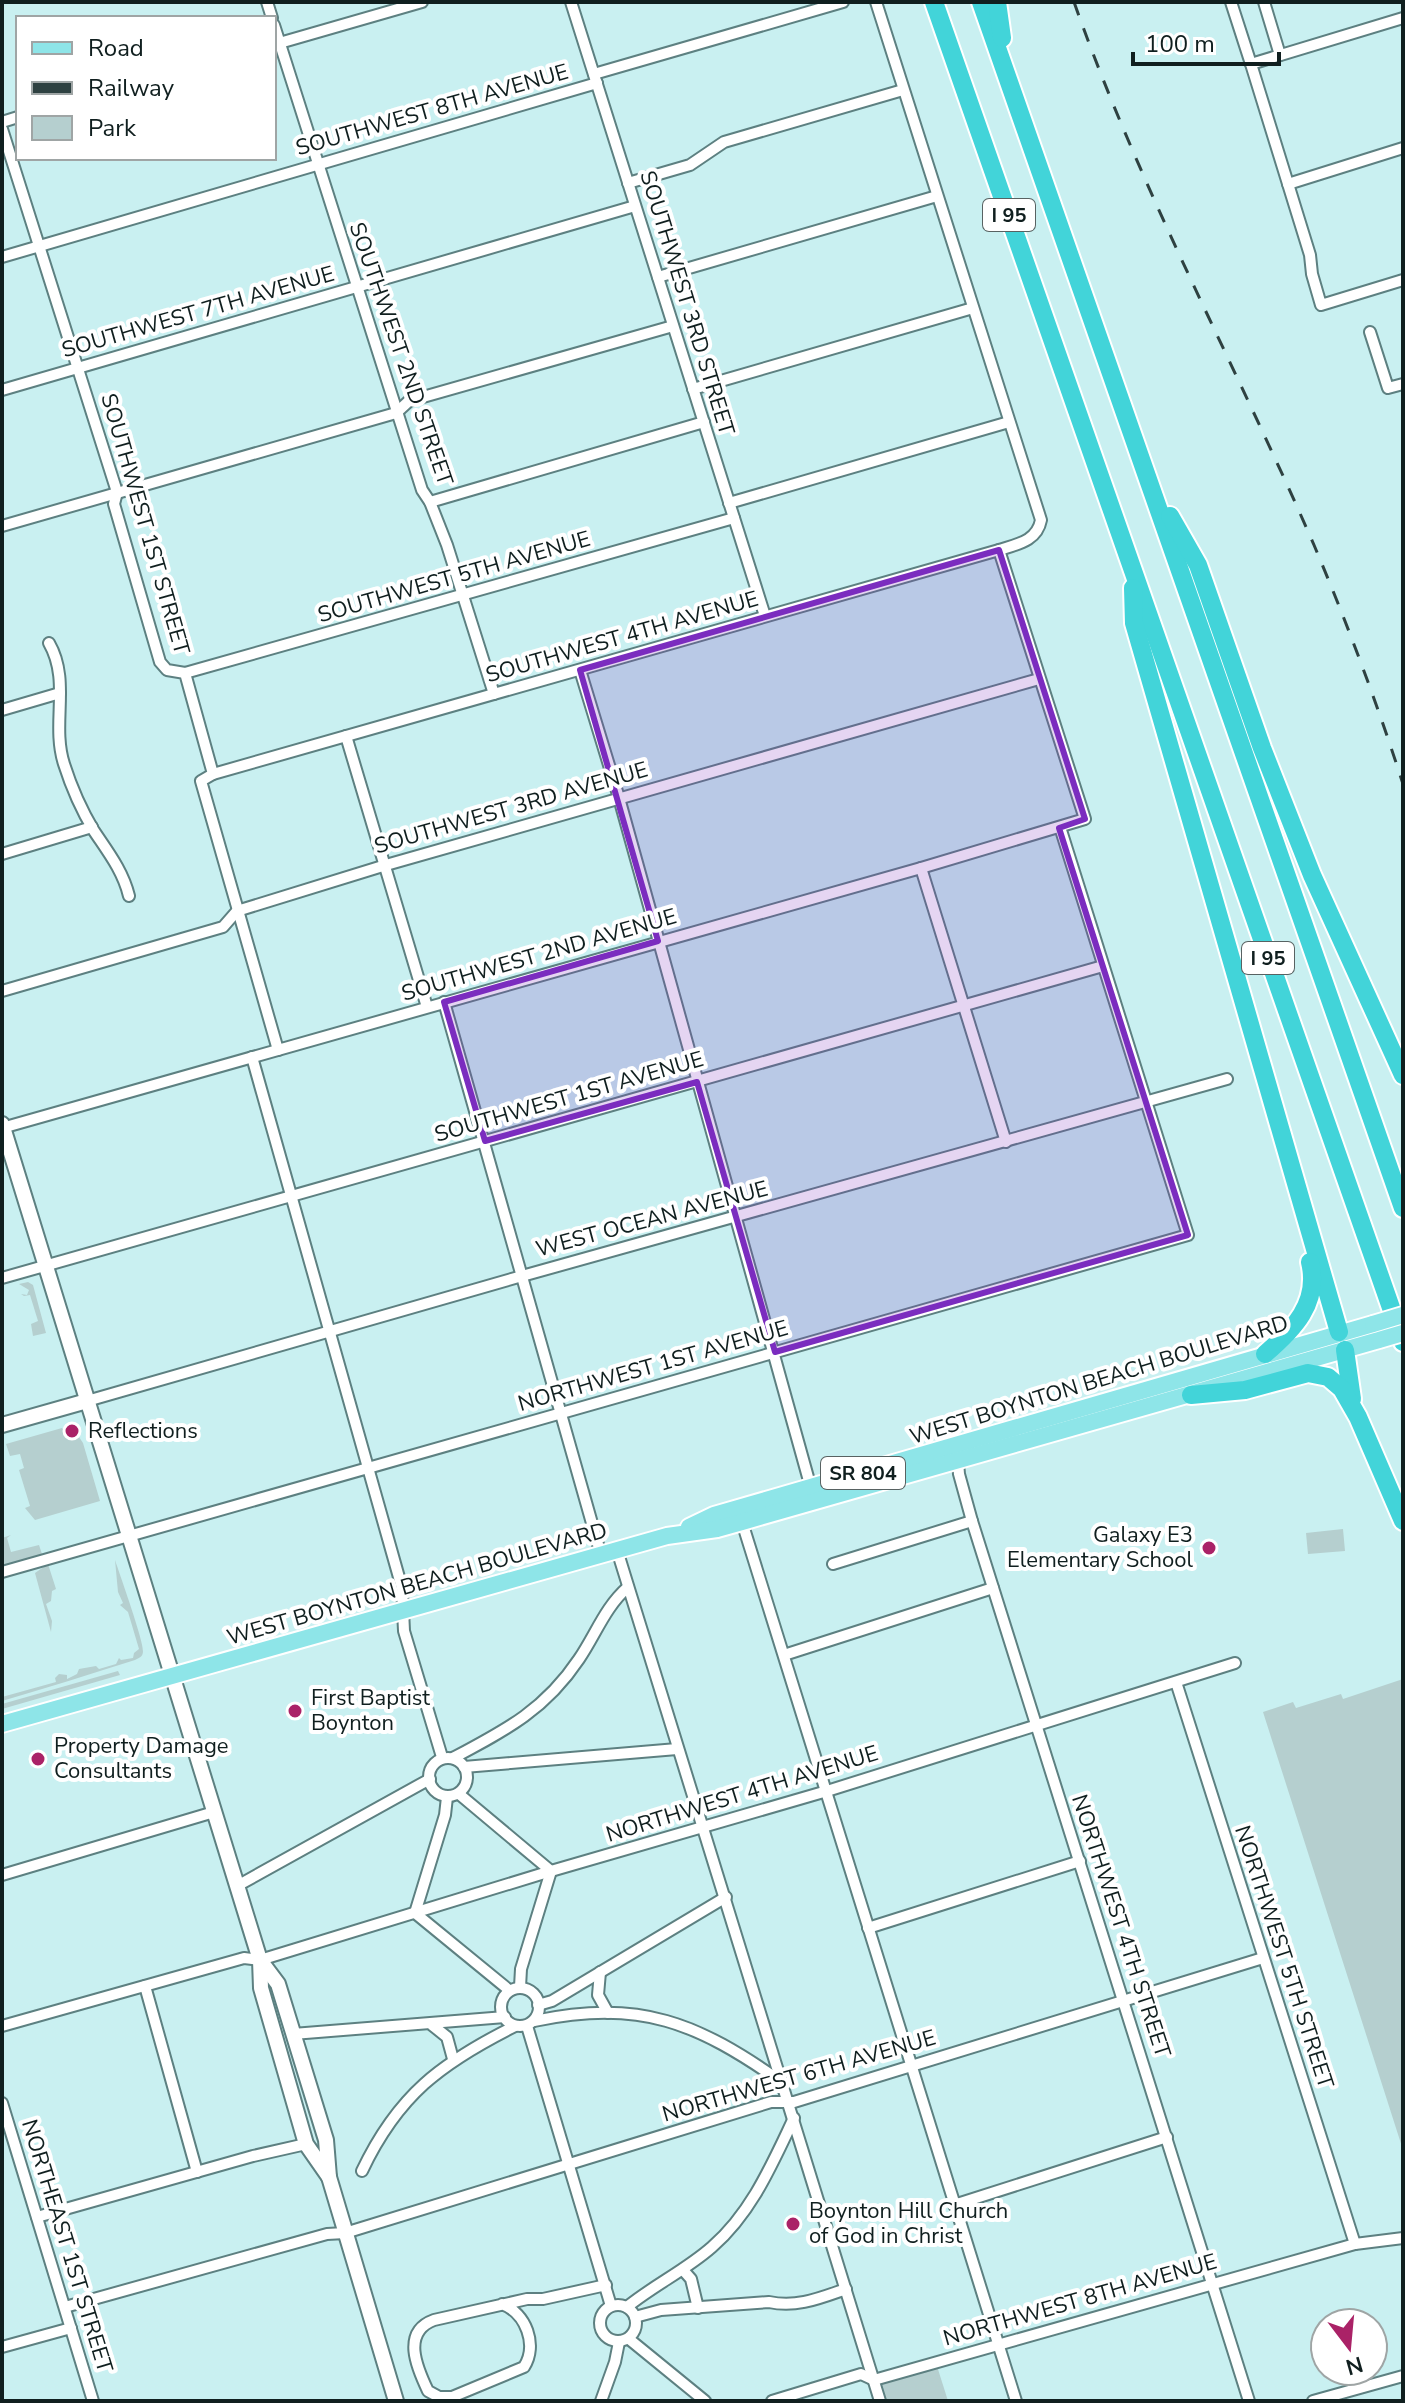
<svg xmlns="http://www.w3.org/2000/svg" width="1405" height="2403" font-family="'Nunito Sans',sans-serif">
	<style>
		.green { fill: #b5cfcf }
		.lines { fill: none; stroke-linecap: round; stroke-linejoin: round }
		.street-casing { stroke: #5d8081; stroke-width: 14 }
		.secondary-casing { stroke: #5d8081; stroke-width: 18 }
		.primary-casing { stroke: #fff; stroke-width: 20 }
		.highway-casing { stroke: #fff; stroke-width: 22 }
		.street { stroke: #fff; stroke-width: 10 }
		.secondary { stroke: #fff; stroke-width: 14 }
		.primary { stroke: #8ee5e8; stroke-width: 16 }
		.highway { stroke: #42d4d9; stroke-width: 18 }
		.rail { stroke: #2e4141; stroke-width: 3; stroke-dasharray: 14 14; stroke-linecap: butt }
		.primary-bridge-casing { stroke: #fff; stroke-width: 20; stroke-linecap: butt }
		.primary-bridge { stroke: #8ee5e8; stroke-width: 16 }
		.marked { fill: #7b2cbf; fill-opacity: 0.2; stroke: #7b2cbf; stroke-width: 6; stroke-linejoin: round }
		.poi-dot { fill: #aa2267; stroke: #fff; stroke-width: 3 }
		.labels { text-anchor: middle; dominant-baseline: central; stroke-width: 8; stroke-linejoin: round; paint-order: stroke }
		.shield { fill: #fff; stroke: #586262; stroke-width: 2 }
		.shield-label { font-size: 20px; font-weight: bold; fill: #101f1f }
		.street-label { font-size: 22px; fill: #101f1f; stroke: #fff }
		.poi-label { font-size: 22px; fill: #101f1f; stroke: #fff; text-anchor: start }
	</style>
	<rect width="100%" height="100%" fill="#c9f0f1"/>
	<g class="green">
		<polygon points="28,1282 33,1285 46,1333 33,1336 31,1324 38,1321 30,1295 24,1296 21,1294 27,1295 29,1290 19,1284"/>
		<polygon points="62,1428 68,1438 79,1437 83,1443 100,1501 35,1520 25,1508 30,1506 19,1470 24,1468 20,1454 10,1456 6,1444"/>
		<polygon points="1343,1529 1345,1551 1308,1554 1306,1533"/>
		<polygon points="11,1535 7,1538 11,1552 39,1545 42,1554 2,1566 2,1538"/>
		<path d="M115,1560C120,1575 144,1642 143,1651C143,1657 139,1658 135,1660C90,1674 47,1688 2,1701V1697L56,1682L55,1678L59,1674L67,1675V1679L77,1674L79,1669L96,1666L99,1669L116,1664L119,1658L121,1660L133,1658L134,1653L139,1649L128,1612L120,1605L123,1603L118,1592Z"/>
		<polygon points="48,1564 56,1589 52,1591 51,1601 46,1604 52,1621 51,1632 35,1573"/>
		<polygon points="118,1671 120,1675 2,1709 2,1704"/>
		<polygon points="1403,1679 1403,2150 1263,1712 1293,1702 1296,1708 1341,1694 1343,1699"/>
		<polygon points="937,2366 948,2401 886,2401 881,2383"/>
	</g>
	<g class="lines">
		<defs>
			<g id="street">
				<polyline points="267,2 272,18"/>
				<polyline points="571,2 765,616"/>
				<polyline points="1231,2 1251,64"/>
				<polyline points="1264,2 1280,55"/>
				<polyline points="1403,18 1251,64 1310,255 1312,274 1321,305 1403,280"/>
				<polyline points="274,25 422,490 430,502 447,545 494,694"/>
				<polyline points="276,44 422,2"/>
				<polyline points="594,74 843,2"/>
				<polyline points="2,122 18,117"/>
				<polyline points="2,129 117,492 114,504 160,662 167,670 185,673 213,774 201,781 278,1050"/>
				<polyline points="628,183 690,165 724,142 903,90"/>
				<polyline points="1288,184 1403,148"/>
				<polyline points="2,257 597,83"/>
				<polyline points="658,277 937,196"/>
				<polyline points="1370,332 1388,388 1403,384"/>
				<polyline points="693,389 973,308"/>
				<polyline points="2,390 635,206"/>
				<polyline points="430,502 704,422"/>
				<polyline points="729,503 1009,422"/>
				<polyline points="2,526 396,413 409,401 673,326"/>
				<path d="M49,643C71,681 51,724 64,764C71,786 82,811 94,831C108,852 123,871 129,896"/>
				<polyline points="580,670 619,798 811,1488"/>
				<polyline points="185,673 734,518"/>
				<polyline points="2,710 60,693"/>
				<polyline points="346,736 427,1007"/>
				<path d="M213,774L999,550C1018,544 1037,541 1041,520L876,2"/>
				<polyline points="2,854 92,827"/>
				<polyline points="921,868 1006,1142"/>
				<polyline points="2,991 223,927 237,911 386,865 1039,679"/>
				<polyline points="444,1002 601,1555"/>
				<polyline points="252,1057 402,1588 404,1631 442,1757"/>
				<polyline points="2,1128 921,868 1085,819 999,550"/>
				<polyline points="2,1278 1103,966"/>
				<polyline points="87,1401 522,1276 1227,1079"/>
				<polyline points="958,1462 959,1474 972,1521 1249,2401"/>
				<polyline points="742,1522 1016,2401"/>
				<polyline points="617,1550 880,2401"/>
				<polyline points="833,1564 972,1521"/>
				<polyline points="2,1572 1188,1235 1060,827"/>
				<polyline points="784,1655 993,1588"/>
				<polyline points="1176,1682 1355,2244"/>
				<circle cx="448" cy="1777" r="19"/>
				<path d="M453,1758C506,1730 545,1710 579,1659C596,1634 605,1607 628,1587"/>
				<polyline points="464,1767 677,1749"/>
				<polyline points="459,1794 551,1871 521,1969 520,1987"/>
				<polyline points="447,1797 445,1815 415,1913 509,1990"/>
				<polyline points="2,1875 214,1812"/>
				<polyline points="237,1886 430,1779"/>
				<polyline points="868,1928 1080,1861"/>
				<polyline points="600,1972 598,1995 608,2013"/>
				<polyline points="145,1986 197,2172"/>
				<circle cx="520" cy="2007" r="19"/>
				<polyline points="538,2005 552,2001 726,1897"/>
				<path d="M534,2021C641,1999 696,2022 783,2083"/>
				<polyline points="432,2025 447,2037 453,2059"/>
				<polyline points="2,2026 244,1958 260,1960 551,1871 827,1791 1235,1663"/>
				<polyline points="527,2026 611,2306"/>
				<polyline points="293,2034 505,2017"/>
				<polyline points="2,2103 93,2401"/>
				<path d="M362,2171C398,2095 441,2063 515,2026"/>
				<polyline points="954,2205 1167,2137"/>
				<polyline points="37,2217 253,2156 306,2144"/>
				<polyline points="683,2270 691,2279 698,2308"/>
				<path d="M502,2304C526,2313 538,2345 524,2367L452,2397H439L428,2391C417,2368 401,2332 434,2320L527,2299H543L606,2285"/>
				<circle cx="618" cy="2323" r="18"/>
				<polyline points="65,2307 327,2234 345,2233 771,2102 794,2102 1263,1958"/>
				<path d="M627,2307C654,2285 686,2270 712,2247C752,2212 772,2164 794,2118"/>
				<path d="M635,2317L661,2310L769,2302C797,2308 820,2298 846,2289"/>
				<polyline points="629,2339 705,2401"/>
				<polyline points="2,2347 71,2328"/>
				<polyline points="601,2401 615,2362 619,2342"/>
				<polyline points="772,2401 861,2374 874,2380 1355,2244 1403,2238"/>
				<polyline points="1313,2401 1403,2376"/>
			</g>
			<g id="secondary">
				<polyline points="2,1124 260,1960 261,1988 306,2144 329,2177"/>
				<polyline points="2,1425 87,1401"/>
				<polyline points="260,1960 278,1984 326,2140 329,2177 396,2401"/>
			</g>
			<g id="primary">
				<polyline points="689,1527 714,1515 1373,1324"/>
				<polyline points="2,1724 667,1536 717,1529 742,1522 1379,1340"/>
			</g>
			<g id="highway">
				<polyline points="934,2 1403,1342"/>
				<polyline points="981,2 1403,1208"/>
				<polyline points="997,2 1002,38"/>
				<polyline points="1170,516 1198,565 1262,748 1312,875 1403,1075"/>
				<polyline points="1133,588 1134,623 1339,1332"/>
				<polyline points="1345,1350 1352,1399"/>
				<path d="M1265,1354C1293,1330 1320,1303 1310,1262"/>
				<polyline points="1191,1395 1245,1390 1308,1373 1328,1377 1342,1389 1358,1417 1403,1521"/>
			</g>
		</defs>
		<use href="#street" class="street-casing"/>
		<use href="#secondary" class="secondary-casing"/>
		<use href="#primary" class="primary-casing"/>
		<use href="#highway" class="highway-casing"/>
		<use href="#street" class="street"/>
		<use href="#secondary" class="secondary"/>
		<use href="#primary" class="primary"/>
		<use href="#highway" class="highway"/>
		<path class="rail" d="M1074,2C1140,189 1235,364 1314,545C1347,623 1377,703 1403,784"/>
		<defs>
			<g id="primary-bridge">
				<polyline points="1373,1324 1403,1315"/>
				<polyline points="1379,1340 1403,1333"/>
			</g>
		</defs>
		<use href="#primary-bridge" class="primary-bridge-casing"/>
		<use href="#primary-bridge" class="primary-bridge"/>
	</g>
	<path class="marked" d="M999,550L1085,819L1059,828L1188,1235L775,1352L697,1082L485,1141L444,1002L658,941L580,670Z"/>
	<g class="poi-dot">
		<circle cx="72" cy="1431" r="8"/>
		<circle cx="1209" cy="1548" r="8"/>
		<circle cx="295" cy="1711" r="8"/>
		<circle cx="38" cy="1759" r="8"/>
		<circle cx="793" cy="2224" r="8"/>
	</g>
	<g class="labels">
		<g class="shield">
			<rect x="983" y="199" width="52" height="32" rx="6"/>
			<rect x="1242" y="942" width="52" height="32" rx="6"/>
			<rect x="821" y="1457" width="84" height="32" rx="6"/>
		</g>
		<g class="shield-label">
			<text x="1009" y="215">I 95</text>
			<text x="1268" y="958">I 95</text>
			<text x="863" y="1473">SR 804</text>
		</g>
		<g class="street-label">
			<text transform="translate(432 110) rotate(-16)">SOUTHWEST 8TH AVENUE</text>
			<text transform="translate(687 303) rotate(73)">SOUTHWEST 3RD STREET</text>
			<text transform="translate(198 312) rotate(-16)">SOUTHWEST 7TH AVENUE</text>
			<text transform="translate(401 354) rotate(71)">SOUTHWEST 2ND STREET</text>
			<text transform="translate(145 524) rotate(74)">SOUTHWEST 1ST STREET</text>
			<text transform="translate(454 577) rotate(-16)">SOUTHWEST 5TH AVENUE</text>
			<text transform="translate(622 637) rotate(-16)">SOUTHWEST 4TH AVENUE</text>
			<text transform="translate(511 808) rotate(-16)">SOUTHWEST 3RD AVENUE</text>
			<text transform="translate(539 955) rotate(-16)">SOUTHWEST 2ND AVENUE</text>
			<text transform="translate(569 1097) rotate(-16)">SOUTHWEST 1ST AVENUE</text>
			<text transform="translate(652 1219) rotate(-15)">WEST OCEAN AVENUE</text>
			<text transform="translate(653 1366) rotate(-16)">NORTHWEST 1ST AVENUE</text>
			<text transform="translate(1099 1380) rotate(-17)">WEST BOYNTON BEACH BOULEVARD</text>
			<text transform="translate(417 1584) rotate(-16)">WEST BOYNTON BEACH BOULEVARD</text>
			<text transform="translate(742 1794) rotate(-17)">NORTHWEST 4TH AVENUE</text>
			<text transform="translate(1121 1926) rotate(72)">NORTHWEST 4TH STREET</text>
			<text transform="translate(1284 1957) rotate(72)">NORTHWEST 5TH STREET</text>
			<text transform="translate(799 2076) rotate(-16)">NORTHWEST 6TH AVENUE</text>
			<text transform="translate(67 2246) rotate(73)">NORTHEAST 1ST STREET</text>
			<text transform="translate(1080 2300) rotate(-16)">NORTHWEST 8TH AVENUE</text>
		</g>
		<g class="poi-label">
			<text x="88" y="1431">Reflections</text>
			<text x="1193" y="1535" text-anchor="end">Galaxy E3<tspan x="1193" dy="25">Elementary School</tspan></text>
			<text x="311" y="1698">First Baptist<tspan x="311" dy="25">Boynton</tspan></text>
			<text x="54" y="1746">Property Damage<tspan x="54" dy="25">Consultants</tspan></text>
			<text x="809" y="2211">Boynton Hill Church<tspan x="809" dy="25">of God in Christ</tspan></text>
		</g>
	</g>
	<rect width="1405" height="2403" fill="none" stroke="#101f1f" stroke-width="8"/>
	<rect x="16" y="16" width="260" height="144" fill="#ffffff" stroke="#9fa5a5" stroke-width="2"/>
	<rect x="32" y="42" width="40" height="12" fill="#8ee5e8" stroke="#9fa5a5" stroke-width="2"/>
	<text x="88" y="56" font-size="24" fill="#101f1f">Road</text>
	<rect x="32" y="82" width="40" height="12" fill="#2e4141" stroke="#9fa5a5" stroke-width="2"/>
	<text x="88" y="96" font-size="24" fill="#101f1f">Railway</text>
	<rect x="32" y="116" width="40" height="24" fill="#b5cfcf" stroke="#9fa5a5" stroke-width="2"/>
	<text x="88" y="136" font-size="24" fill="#101f1f">Park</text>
	<g transform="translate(1349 2347) rotate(164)"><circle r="38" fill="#ffffff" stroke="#9fa5a5" stroke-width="2"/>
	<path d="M0-6L14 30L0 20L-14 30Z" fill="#aa2267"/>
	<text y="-12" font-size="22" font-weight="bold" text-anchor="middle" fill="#101f1f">N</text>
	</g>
	<path d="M1133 52v12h146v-12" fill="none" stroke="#101f1f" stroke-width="4"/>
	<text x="1145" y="52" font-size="24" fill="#101f1f" stroke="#ffffff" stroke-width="6" paint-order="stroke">100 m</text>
</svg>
